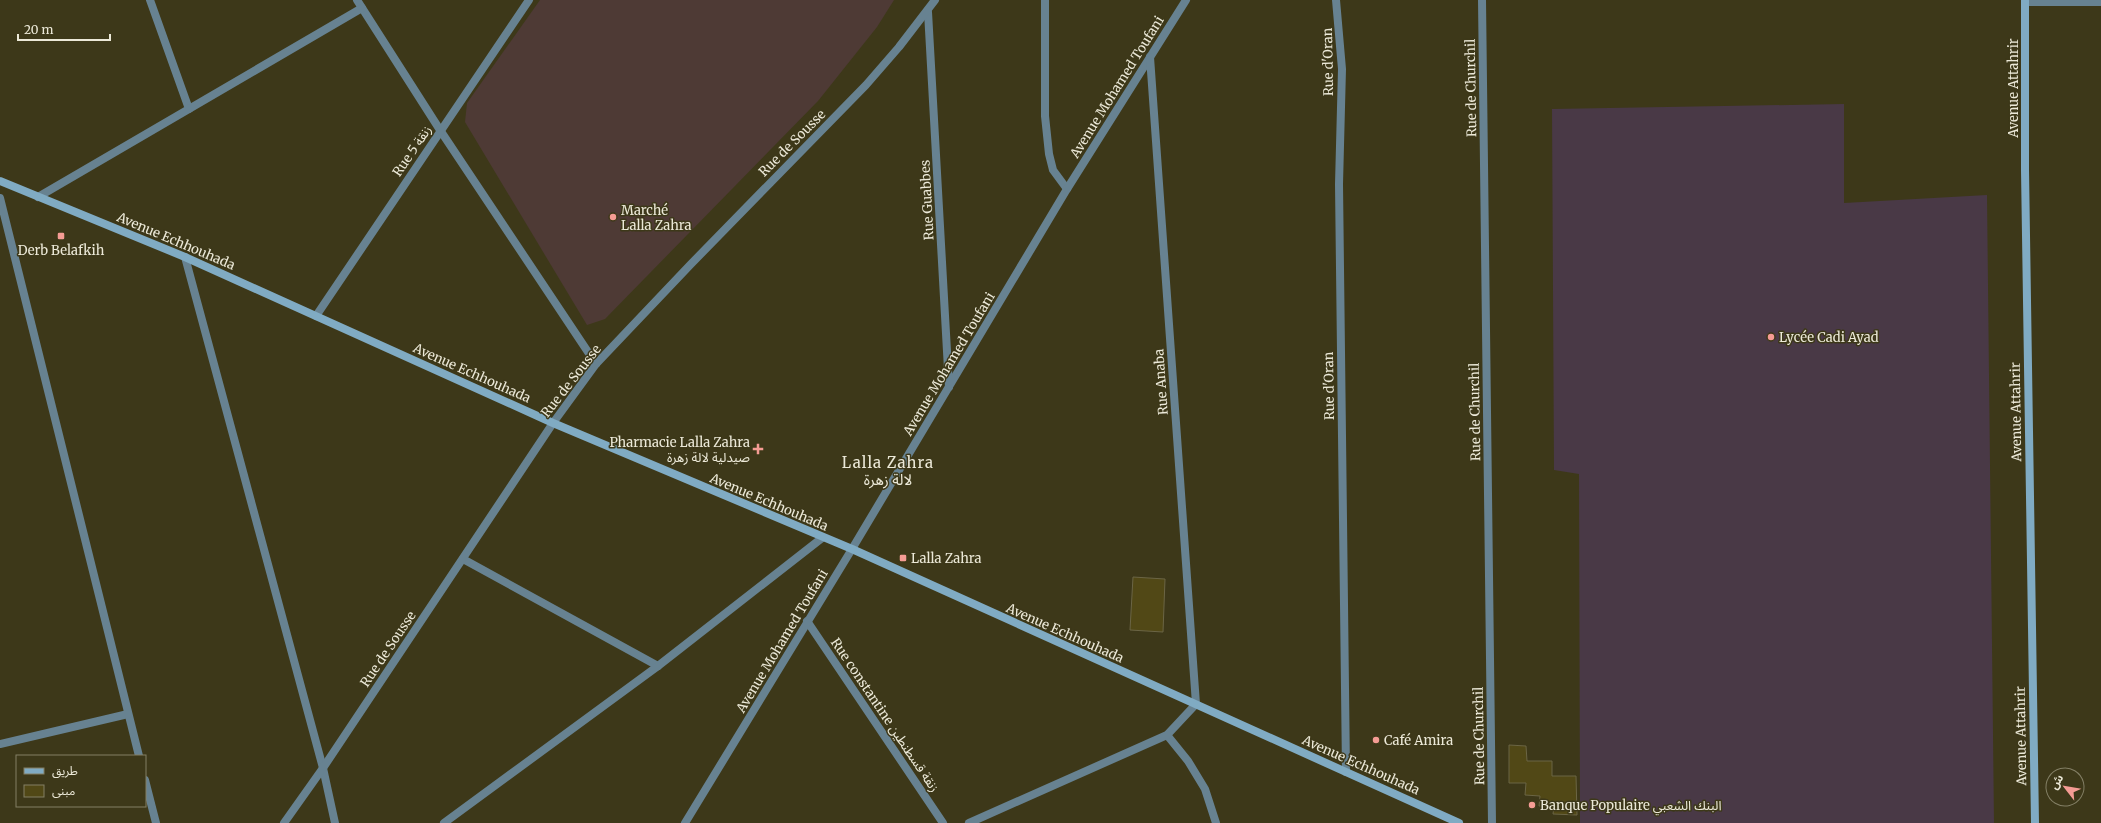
<svg xmlns="http://www.w3.org/2000/svg" width="2101" height="823" font-family="Merriweather,'Noto Sans Arabic',serif">
	<style>
		.commercial { fill: #4e3a35 }
		.education { fill: #493946 }
		.building { fill: #514816; stroke: #6b6545 }
		.lines { fill: none; stroke-linecap: round; stroke-linejoin: round }
		.street { stroke: #678291; stroke-width: 8 }
		.secondary { stroke: #80abc3; stroke-width: 8 }
		.poi-dot { fill: #f59c94; stroke: #3d3819; stroke-width: 1.5 }
		.labels { text-anchor: middle; dominant-baseline: central; stroke-width: 3; stroke-linejoin: round; paint-order: stroke }
		.street-label { font-size: 13px; fill: #ece9d8; stroke: #3d3819 }
		.poi-label { font-size: 13px; fill: #ece9d8; stroke: #3d3819; text-anchor: start }
		.quarter-label { font-size: 15px; letter-spacing: 1px; fill: #ece9d8; stroke: #3d3819 }
	</style>
	<rect width="100%" height="100%" fill="#3d3819"/>
	<polygon class="commercial" points="540,0 894,0 877,27 818,101 605,319 587,325 465,122 467,103"/>
	<polygon class="education" points="1844,104 1844,203 1987,195 1994,823 1580,823 1579,474 1554,470 1552,109"/>
	<g class="building">
		<polygon points="1133,577 1165,579 1163,632 1130,630"/>
		<polygon points="1509,745 1526,746 1527,761 1552,761 1552,776 1576,776 1577,815 1553,814 1554,806 1539,806 1540,796 1525,795 1526,783 1509,783"/>
	</g>
	<g class="lines">
		<g class="street">
			<polyline points="150,0 189,109"/>
			<polyline points="357,0 440,130 596,364"/>
			<polyline points="1045,0 1045,116 1049,154 1053,170 1067,189"/>
			<polyline points="1336,0 1342,69 1339,184 1346,772"/>
			<polyline points="1482,0 1492,823"/>
			<polyline points="2025,2 2101,2"/>
			<polyline points="928,12 949,387"/>
			<polyline points="38,197 362,8"/>
			<polyline points="0,198 139,756"/>
			<polyline points="185,257 323,768 335,823"/>
			<polyline points="316,316 529,0"/>
			<polyline points="463,559 658,666"/>
			<polyline points="807,621 943,823"/>
			<polyline points="1167,735 1188,761 1205,789 1216,823"/>
			<polyline points="0,744 128,714"/>
			<polyline points="145,780 156,823"/>
			<polyline points="284,823 323,768 553,423 596,364 691,264 866,85 899,47 935,0"/>
			<polyline points="444,823 658,666 822,538"/>
			<polyline points="685,823 852,549 1067,189 1186,0"/>
			<polyline points="969,823 1167,735 1196,704 1150,57"/>
		</g>
		<g class="secondary">
			<polyline points="2025,0 2025,170 2035,823"/>
			<polyline points="0,181 185,257 553,423 852,549 1459,823"/>
		</g>
	</g>
	<g class="poi-dot">
		<circle cx="613" cy="217" r="4"/>
		<rect x="57" y="232" width="8" height="8" rx="2"/>
		<circle cx="1771" cy="337" r="4"/>
		<path d="M756 443h4v4h4v4h-4v4h-4v-4h-4v-4h4z"/>
		<rect x="899" y="554" width="8" height="8" rx="2"/>
		<circle cx="1376" cy="740" r="4"/>
		<circle cx="1532" cy="805" r="4"/>
	</g>
	<g class="labels">
		<g class="street-label">
			<text transform="translate(1328 62) rotate(-91)">Rue d'Oran</text>
			<text transform="translate(1117 87) rotate(-58)">Avenue Mohamed Toufani</text>
			<text transform="translate(1471 88) rotate(-91)">Rue de Churchil</text>
			<text transform="translate(2013 88) rotate(-90)">Avenue Attahrir</text>
			<text transform="translate(792 143) rotate(-45)">Rue de Sousse</text>
			<text transform="translate(412 151) rotate(-56)">Rue 5 زنقة</text>
			<text transform="translate(927 200) rotate(-93)">Rue Guabbes</text>
			<text transform="translate(176 241) rotate(23)">Avenue Echhouhada</text>
			<text transform="translate(949 364) rotate(-59)">Avenue Mohamed Toufani</text>
			<text transform="translate(472 373) rotate(24)">Avenue Echhouhada</text>
			<text transform="translate(571 381) rotate(-52)">Rue de Sousse</text>
			<text transform="translate(1161 382) rotate(-94)">Rue Anaba</text>
			<text transform="translate(1329 386) rotate(-91)">Rue d'Oran</text>
			<text transform="translate(1475 412) rotate(-91)">Rue de Churchil</text>
			<text transform="translate(2016 412) rotate(-91)">Avenue Attahrir</text>
			<text transform="translate(769 502) rotate(23)">Avenue Echhouhada</text>
			<text transform="translate(1065 633) rotate(24)">Avenue Echhouhada</text>
			<text transform="translate(782 641) rotate(-59)">Avenue Mohamed Toufani</text>
			<text transform="translate(388 649) rotate(-56)">Rue de Sousse</text>
			<text transform="translate(885 715) rotate(56)">Rue constantine زنقة قسطنطين</text>
			<text transform="translate(1479 736) rotate(-91)">Rue de Churchil</text>
			<text transform="translate(2021 736) rotate(-91)">Avenue Attahrir</text>
			<text transform="translate(1361 765) rotate(24)">Avenue Echhouhada</text>
		</g>
		<g class="poi-label">
			<text x="621" y="210">Marché<tspan x="621" dy="15">Lalla Zahra</tspan></text>
			<text x="61" y="250" text-anchor="middle">Derb Belafkih</text>
			<text x="1779" y="337">Lycée Cadi Ayad</text>
			<text x="750" y="442" text-anchor="end">Pharmacie Lalla Zahra<tspan x="750" dy="15">صيدلية لالة زهرة</tspan></text>
			<text x="911" y="558">Lalla Zahra</text>
			<text x="1384" y="740">Café Amira</text>
			<text x="1540" y="805">Banque Populaire البنك الشعبي</text>
		</g>
		<g class="quarter-label">
			<text x="888" y="462">Lalla Zahra<tspan x="888" dy="17">لالة زهرة</tspan></text>
		</g>
	</g>
	<rect x="16" y="755" width="130" height="52" fill="#3d3819" stroke="#837f65"/>
	<rect x="24" y="768" width="20" height="6" fill="#80abc3" stroke="#837f65"/>
	<text x="52" y="775" font-size="12" fill="#ece9d8">طريق</text>
	<rect x="24" y="785" width="20" height="12" fill="#514816" stroke="#837f65"/>
	<text x="52" y="795" font-size="12" fill="#ece9d8">مبنى</text>
	<g transform="translate(2065 787) rotate(301)"><circle r="19" fill="#3d3819" stroke="#837f65"/>
	<path d="M0-3L7 15L0 10L-7 15Z" fill="#f59c94"/>
	<text y="-6" font-size="11" font-weight="bold" text-anchor="middle" fill="#ece9d8">ش</text>
	</g>
	<path d="M18 34v6h92v-6" fill="none" stroke="#ece9d8" stroke-width="2"/>
	<text x="24" y="34" font-size="12" fill="#ece9d8" stroke="#3d3819" stroke-width="3" paint-order="stroke">20 m</text>
</svg>
